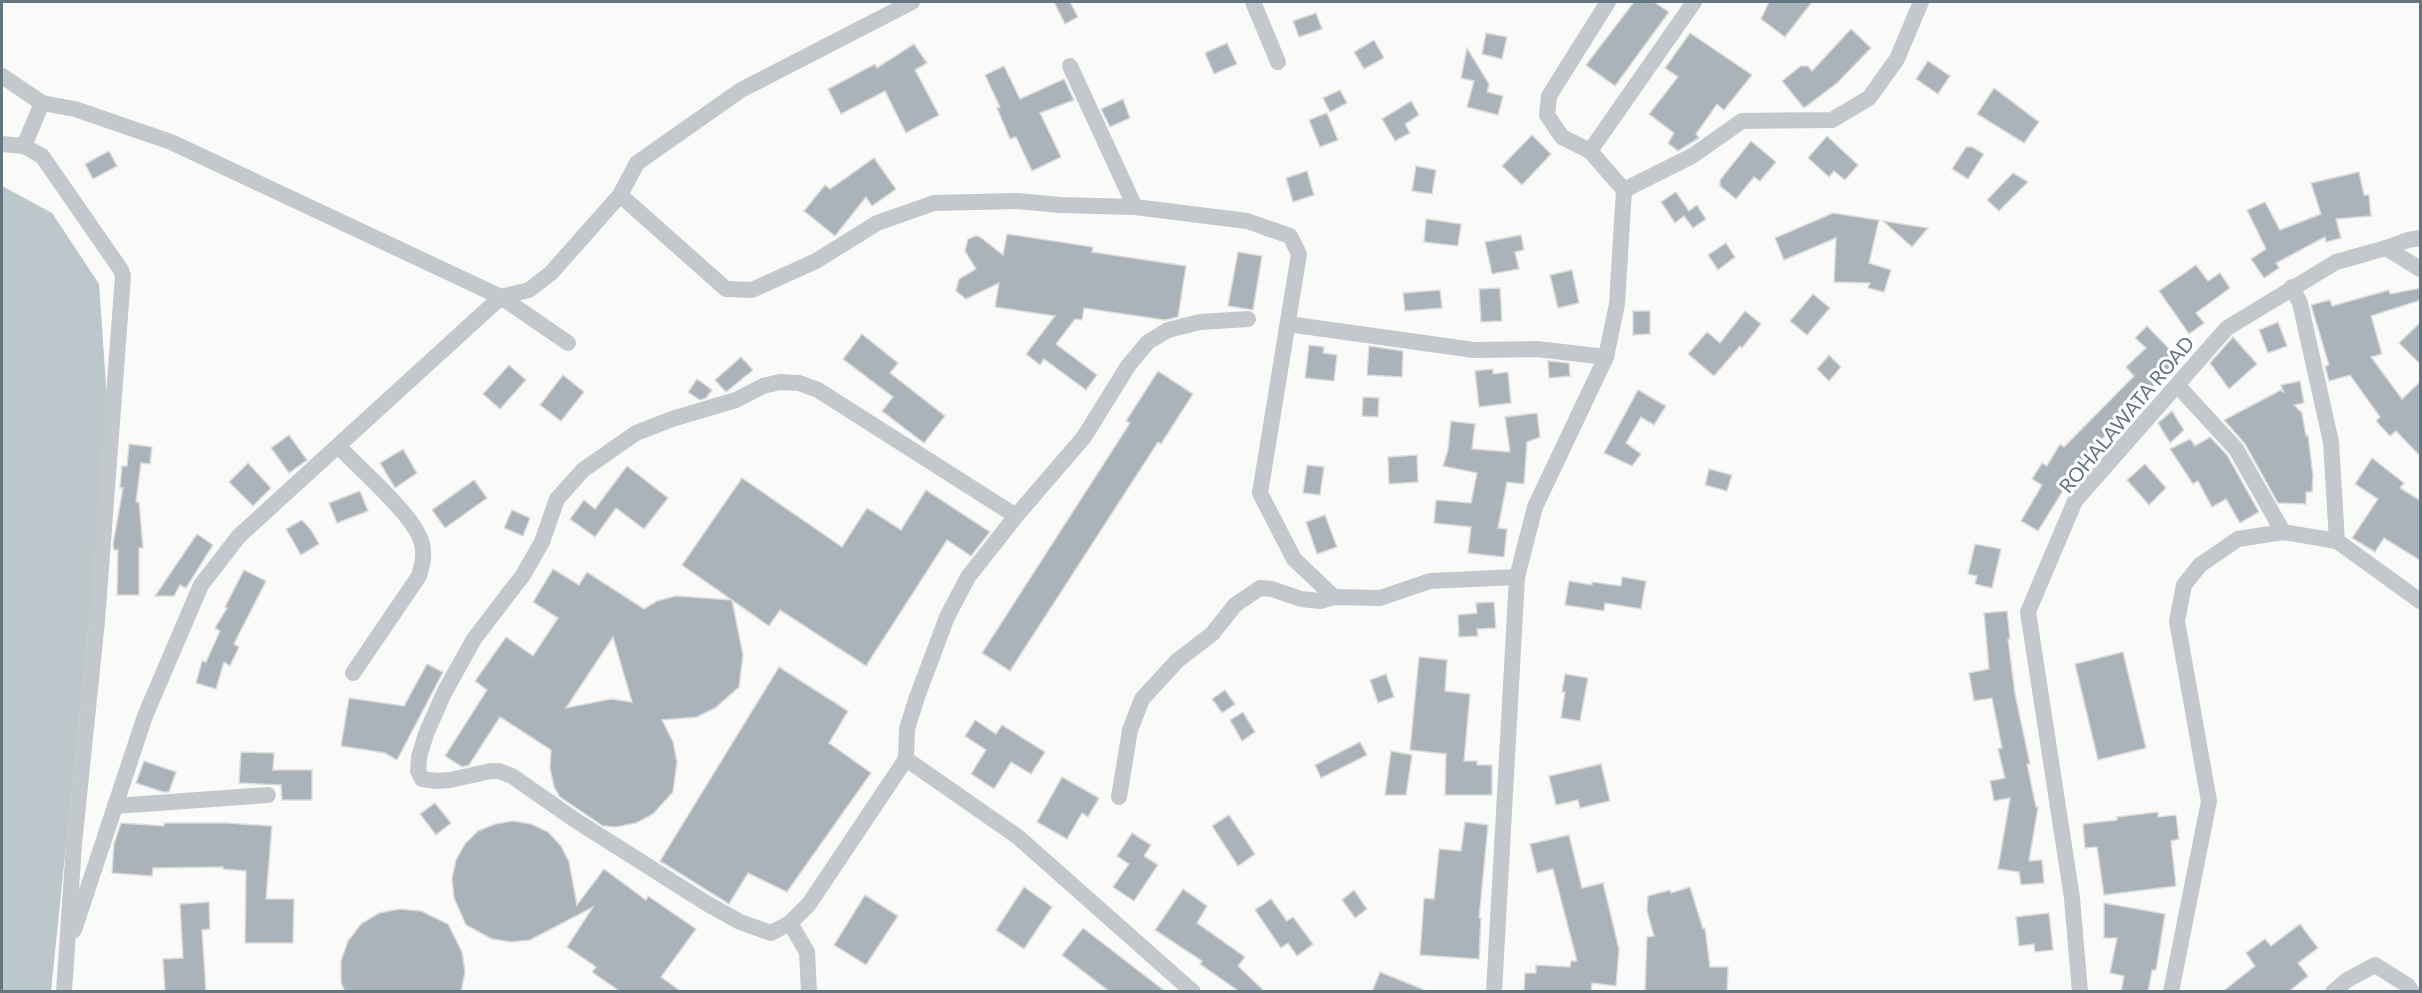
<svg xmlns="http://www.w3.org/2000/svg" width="2422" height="993" font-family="Lato,sans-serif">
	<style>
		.water { fill: #bbc7cb }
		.building { fill: #aab3b9; stroke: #dcdcda; stroke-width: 1.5; fill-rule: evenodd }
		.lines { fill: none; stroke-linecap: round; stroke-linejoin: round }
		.minor { stroke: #c3c8cc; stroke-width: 16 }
		.labels { text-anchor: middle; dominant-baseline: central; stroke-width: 6; stroke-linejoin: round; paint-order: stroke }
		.street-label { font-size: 20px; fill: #657683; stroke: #fff }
	</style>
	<rect width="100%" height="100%" fill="#fafaf8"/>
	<polygon class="water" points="2,186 52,213 99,284 109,429 51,991 2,991"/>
	<g class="building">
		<polygon points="1054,2 1070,2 1078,17 1065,24"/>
		<polygon points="1634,2 1654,2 1669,12 1615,86 1586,65"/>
		<polygon points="1769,2 1812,2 1785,37 1761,19"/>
		<polygon points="1316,13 1322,29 1299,37 1293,21"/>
		<polygon points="1851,29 1871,48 1837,83 1804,108 1782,81 1801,66 1808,66 1812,71"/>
		<polygon points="1486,33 1507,37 1502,59 1482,54"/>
		<polygon points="1690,33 1752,75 1724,110 1717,104 1696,134 1699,138 1678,151 1668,143 1674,133 1649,114 1678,77 1665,68"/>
		<polygon points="1374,40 1384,58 1364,69 1354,52"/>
		<polygon points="1227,43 1237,64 1214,74 1205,53"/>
		<polygon points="914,44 927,63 915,70 939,115 906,133 885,91 841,114 828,89 875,64 877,68"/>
		<polygon points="1467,48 1489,84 1487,92 1503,96 1498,115 1467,107 1474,81 1461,78"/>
		<polygon points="1928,61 1950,76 1938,94 1916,79"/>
		<polygon points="1004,66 1020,99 1064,79 1074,100 1040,113 1061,157 1032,171 1016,137 1010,139 997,108 1000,107 985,75"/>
		<polygon points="1994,88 2039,122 2024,143 1977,114"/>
		<polygon points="1340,90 1347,103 1330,112 1323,98"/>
		<polygon points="1123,99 1130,118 1110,127 1101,109"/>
		<polygon points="1411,101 1419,115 1405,124 1410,133 1395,141 1382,119"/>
		<polygon points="1327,113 1338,140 1320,147 1309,120"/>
		<polygon points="1532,135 1551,154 1522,185 1502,166"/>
		<polygon points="1827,136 1858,165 1845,180 1834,171 1829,177 1808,158"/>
		<polygon points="1751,141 1776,162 1760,181 1754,177 1736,199 1720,186 1720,180"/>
		<polygon points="1966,147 1972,147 1984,154 1968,179 1952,169"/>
		<polygon points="109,151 117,166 93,179 85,164"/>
		<polygon points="874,158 896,189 872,206 866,197 835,236 804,211 825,185 830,189"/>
		<polygon points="1416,166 1436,170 1432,194 1412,191"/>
		<polygon points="1307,171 1314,195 1293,202 1286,178"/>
		<polygon points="2359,172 2364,195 2369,195 2371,216 2336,219 2341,238 2326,242 2325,237 2276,263 2279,268 2264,278 2251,259 2266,249 2247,210 2265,202 2280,230 2321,214 2311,183"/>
		<polygon points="2013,173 2028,182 1999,211 1987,200"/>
		<polygon points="1676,192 1689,211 1697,205 1706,219 1693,228 1684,216 1675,223 1661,202"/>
		<polygon points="1833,213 1879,220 1869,263 1891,270 1884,292 1868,288 1870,283 1834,282 1836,238 1784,260 1775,238"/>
		<polygon points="1426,219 1461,224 1458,246 1424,242"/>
		<polygon points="1883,221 1928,228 1912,247"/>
		<polygon points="1007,234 1093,247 1092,252 1186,266 1178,317 1165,320 1084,308 1082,320 1075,319 1056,344 1097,375 1086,390 1044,359 1040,365 1026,354 1055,316 995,307 999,283 966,299 956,291 959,279 976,269 965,251 968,239 976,236 980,237 1003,255"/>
		<polygon points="1521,235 1524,250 1515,252 1519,269 1492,274 1485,242"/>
		<polygon points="1726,243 1735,257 1718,270 1708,255"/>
		<polygon points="1238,252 1262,256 1253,310 1228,306"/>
		<polygon points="2196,265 2208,281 2220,273 2230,288 2196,313 2204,323 2189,334 2159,291"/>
		<polygon points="1572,270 1579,303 1558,308 1550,275"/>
		<polygon points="1500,288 1502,321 1481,322 1479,289"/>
		<polygon points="2421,288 2421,300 2371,316 2382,354 2371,357 2402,399 2421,381 2421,457 2396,431 2390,436 2376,421 2380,417 2350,375 2329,381 2325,366 2329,365 2311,305 2330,300 2332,306 2389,290 2390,294"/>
		<polygon points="1440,290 1442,308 1405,311 1403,293"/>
		<polygon points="1813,294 1830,308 1807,335 1790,321"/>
		<polygon points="1633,311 1650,311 1650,334 1633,335"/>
		<polygon points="1745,311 1761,324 1742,348 1740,346 1714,376 1688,354 1707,332 1720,343"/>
		<polygon points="2278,322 2287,346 2268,353 2259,330"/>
		<polygon points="2421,322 2421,365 2399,343"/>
		<polygon points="2147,326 2179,359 2075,467 2077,468 2038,531 2021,521 2042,485 2032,479 2042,463 2047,466 2060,444 2064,447 2134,376 2126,367 2146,348 2135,338"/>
		<polygon points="862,334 898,363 890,373 945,416 924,443 882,411 893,397 843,359"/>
		<polygon points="2233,337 2257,364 2229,389 2210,363"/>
		<polygon points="1309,345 1324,347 1323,353 1337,355 1334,381 1305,378"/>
		<polygon points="1369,346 1403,351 1402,377 1367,375"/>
		<polygon points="1829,355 1841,367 1829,381 1817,369"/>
		<polygon points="741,357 753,370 726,392 715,380"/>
		<polygon points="1548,361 1569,363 1570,376 1549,378"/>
		<polygon points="509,365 526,380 500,409 483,394"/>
		<polygon points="1493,369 1493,374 1508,372 1511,403 1479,407 1475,371"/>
		<polygon points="1158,371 1193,394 1161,444 1158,442 1010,671 982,653 1130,423 1126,421"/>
		<polygon points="563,375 584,392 561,421 540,405"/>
		<polygon points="697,379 712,390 706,398 700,400 688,392"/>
		<polygon points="2300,381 2304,403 2294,405 2302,413 2306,436 2308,435 2313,476 2312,492 2306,492 2306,504 2278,503 2245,444 2224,420 2281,390 2284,393 2281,385"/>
		<polygon points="1638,390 1666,406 1654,425 1641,417 1626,443 1641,454 1632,466 1604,453"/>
		<polygon points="1363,397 1379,398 1378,417 1362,416"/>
		<polygon points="2172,411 2184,430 2170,443 2158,423"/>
		<polygon points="1537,413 1540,437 1527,442 1524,484 1507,482 1498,528 1507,529 1504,557 1468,553 1471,527 1434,523 1436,500 1471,503 1477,473 1443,466 1448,450 1451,421 1475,424 1472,449 1510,452 1505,417"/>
		<polygon points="289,435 307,460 289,473 271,448"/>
		<polygon points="2210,437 2227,455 2259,512 2240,523 2226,499 2212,507 2198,481 2193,484 2170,449 2190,439 2195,446"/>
		<polygon points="129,444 152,447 150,464 141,463 136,502 139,502 143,548 139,548 139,595 117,595 118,550 114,550 113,544 123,488 120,488 122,466 127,466"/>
		<polygon points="403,449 417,473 395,488 380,463"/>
		<polygon points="1417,455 1418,482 1389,484 1388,457"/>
		<polygon points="2372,458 2404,483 2400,488 2421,501 2421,561 2384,538 2375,552 2352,538 2378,499 2355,484"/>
		<polygon points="248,463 271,488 253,506 229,482"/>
		<polygon points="2145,464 2166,488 2149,505 2127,480"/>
		<polygon points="1307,465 1324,467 1320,495 1303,493"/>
		<polygon points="627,466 668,498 644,529 616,508 595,537 570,519 584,500 595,509"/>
		<polygon points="1709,469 1732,475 1727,491 1705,485"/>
		<polygon points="742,478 842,547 867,508 901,530 926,490 990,532 971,556 947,540 866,666 780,610 769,626 682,565"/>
		<polygon points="474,480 487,498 445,528 432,510"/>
		<polygon points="360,491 368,511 337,523 329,503"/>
		<polygon points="512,510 530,518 523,536 504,528"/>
		<polygon points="1325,515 1337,547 1317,554 1306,522"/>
		<polygon points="302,520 311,530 319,544 301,555 286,529"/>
		<polygon points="197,534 213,545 186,588 180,585 174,596 155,596"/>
		<polygon points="1975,544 2001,549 1992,588 1975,584 1977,576 1968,574"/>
		<path d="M553,569L579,585L587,572L644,609L657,601L676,596L732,600L743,655L739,687L715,708L697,717L662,720L673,742L677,762L673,792L653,814L636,823L616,827L603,826L560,797L554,787L550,768L551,750L500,717L469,765L462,767L445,756L487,690L475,681L506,637L533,656L558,618L533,602ZM613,637L632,702L611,699L566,708Z"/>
		<polygon points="244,570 266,581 234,644 239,647 230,666 224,662 216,689 196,683 202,661 206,662 220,631 215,628 227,608 225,607"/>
		<polygon points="1622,577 1646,581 1641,609 1605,603 1604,611 1565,605 1569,581 1592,585 1592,582 1621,586"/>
		<polygon points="1494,602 1496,628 1477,629 1478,636 1459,637 1458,615 1477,613 1476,603"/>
		<polygon points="2007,611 2010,639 2008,639 2015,694 2030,764 2027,764 2036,807 2038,807 2029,861 2042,860 2044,883 2021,885 2019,872 1998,869 2010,798 1994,801 1990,781 2005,778 1998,749 2002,748 1992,698 1974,701 1969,673 1989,669 1984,613"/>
		<polygon points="2123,652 2146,748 2098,760 2075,664"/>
		<polygon points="1419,657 1447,660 1445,691 1470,694 1464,761 1477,761 1477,765 1492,765 1492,795 1445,795 1446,754 1410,750"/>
		<polygon points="427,664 443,672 397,760 385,753 341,746 349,698 404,706"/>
		<polygon points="779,667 848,711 829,743 871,773 787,892 748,873 729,904 660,861"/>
		<polygon points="1386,674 1394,697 1378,703 1370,680"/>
		<polygon points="1565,674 1588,678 1580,721 1561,718 1565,692 1562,692"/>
		<polygon points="1225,690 1235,704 1222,713 1212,699"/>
		<polygon points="1243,712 1255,732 1242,741 1230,720"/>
		<polygon points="975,720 996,734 1002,725 1045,752 1031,774 1011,762 994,789 971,774 986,750 965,736"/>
		<polygon points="1360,742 1367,755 1321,778 1315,765"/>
		<polygon points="1391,751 1412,755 1406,795 1385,795"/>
		<polygon points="241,752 274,753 273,770 312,770 312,800 282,800 281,785 239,783"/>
		<polygon points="144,761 176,772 169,792 163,792 136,783"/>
		<polygon points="1601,764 1610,801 1580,808 1578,800 1556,805 1549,776"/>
		<polygon points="1062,777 1099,798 1088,817 1082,813 1067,839 1037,822"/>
		<polygon points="435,803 451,823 436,835 420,814"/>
		<polygon points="2158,812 2158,817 2176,815 2179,839 2171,841 2176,886 2104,895 2097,847 2085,848 2083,824 2117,820 2117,817"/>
		<polygon points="1229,815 1255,854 1238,866 1212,826"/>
		<polygon points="513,821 531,824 548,832 561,846 569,862 577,905 604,869 646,900 648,896 696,929 661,977 682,992 621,992 592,972 596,967 567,947 593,907 530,940 511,942 492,939 466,925 454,898 452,878 456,860 465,844 478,831 495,824"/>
		<polygon points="1465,822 1488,825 1479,918 1481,918 1479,959 1420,955 1424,898 1434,899 1439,849 1461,851"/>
		<polygon points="121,823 164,826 164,823 227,823 272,826 266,899 294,899 293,943 245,943 246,871 223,869 223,867 153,868 152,876 112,873 114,844"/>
		<polygon points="1132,833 1151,845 1144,856 1158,865 1134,901 1113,887 1129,864 1117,856"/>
		<polygon points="1569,835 1582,888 1603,883 1619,949 1616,986 1592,983 1591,992 1524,992 1525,973 1536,973 1536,965 1570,967 1571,961 1577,961 1553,869 1537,873 1530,844"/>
		<polygon points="1024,887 1052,907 1024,949 996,930"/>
		<polygon points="1690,887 1703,929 1705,928 1710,967 1728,967 1727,992 1645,992 1647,937 1654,936 1647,911 1648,896 1670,890 1671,893"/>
		<polygon points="1183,889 1207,906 1197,923 1245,957 1238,966 1265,992 1240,992 1200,964 1202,961 1155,930"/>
		<polygon points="1354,890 1367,909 1355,918 1342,900"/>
		<polygon points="865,895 898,916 866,965 834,945"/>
		<polygon points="1271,899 1287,921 1293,917 1313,944 1297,956 1288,943 1281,948 1255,910"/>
		<polygon points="209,902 210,929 202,930 206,991 165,992 163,959 183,958 180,904"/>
		<polygon points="2104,903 2165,914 2156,970 2152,970 2148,992 2121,992 2124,976 2110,973 2117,938 2104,938"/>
		<polygon points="400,909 421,911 448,924 462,952 465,972 461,992 345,992 341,982 341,961 348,941 361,924 379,913"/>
		<polygon points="2049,913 2053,950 2035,952 2034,944 2019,946 2016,917"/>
		<polygon points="2300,924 2318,948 2298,963 2308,976 2288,992 2222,992 2255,966 2246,953 2265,939 2271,946"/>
		<polygon points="1083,928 1140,972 1166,992 1110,992 1062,955"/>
		<polygon points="1380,972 1427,991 1427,992 1372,992"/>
	</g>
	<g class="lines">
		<g class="minor">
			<polyline points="1253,2 1278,62"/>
			<polyline points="1608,2 1549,96 1547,115 1562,137 1590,151 1694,2"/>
			<polyline points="1070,66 1135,207"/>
			<polyline points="2,76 42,103 75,109 171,142 501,297 529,290 551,273 620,195 726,289 752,290 816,261 877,223 934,203 1017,201 1060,205 1135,207 1247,221 1290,236 1299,254 1260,493 1294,559 1334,597"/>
			<polyline points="2,144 24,146 42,156 121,270 123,276 97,621 74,844 64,992"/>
			<polyline points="24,146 42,103"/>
			<polyline points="1590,151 1624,190"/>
			<polyline points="620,195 637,163 741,90 912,2"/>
			<polyline points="2386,248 2408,240 2420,238"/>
			<polyline points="2292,287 2300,303 2331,442 2337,541"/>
			<polyline points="1288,324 1474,350 1537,349 1606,357"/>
			<polyline points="2178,386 2236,449 2283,532"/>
			<path d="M338,446C359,468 417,518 422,544C425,556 422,565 419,576L353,673"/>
			<polyline points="1016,516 818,390 799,383 780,382 763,386 736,400 672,419 636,433 583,470 557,499 542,542 523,575 474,639 444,693 426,734 419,757 418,771 422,779 436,781 450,780 491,771 499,771 512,776 575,820 706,903 740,922 771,933 790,923 809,904 906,759 907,729 917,697 947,617 968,577 1016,516 1084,437 1128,366 1148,342 1168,330 1200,322 1248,319"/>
			<polyline points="906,759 1018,837 1193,992"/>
			<polyline points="1119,797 1130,730 1142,699 1178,660 1212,634 1235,605 1260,588 1272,589 1301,599 1320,601 1334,597 1380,598 1430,581 1517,577"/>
			<polyline points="115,806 268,795"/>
			<polyline points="790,923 807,952 809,992"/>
			<polyline points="74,930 145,716 201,585 239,536 501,297 568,343"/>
			<polyline points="1494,992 1517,577 1535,507 1606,357 1617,304 1624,190 1692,156 1742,121 1832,120 1869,98 1897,59 1921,2"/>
			<polyline points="2080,992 2072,898 2028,612 2075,501 2227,328 2336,262 2386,248 2420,269"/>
			<polyline points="2171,992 2209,801 2177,621 2184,585 2200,565 2238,539 2283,532 2337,541 2420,601"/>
			<polyline points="2333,992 2347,980 2375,965 2407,985 2412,992"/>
		</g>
	</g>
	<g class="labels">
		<g class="street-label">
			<text transform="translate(2126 414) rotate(-50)">ROHALAWATA ROAD</text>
		</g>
	</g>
	<rect width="2422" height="993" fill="none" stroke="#657683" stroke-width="6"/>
</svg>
